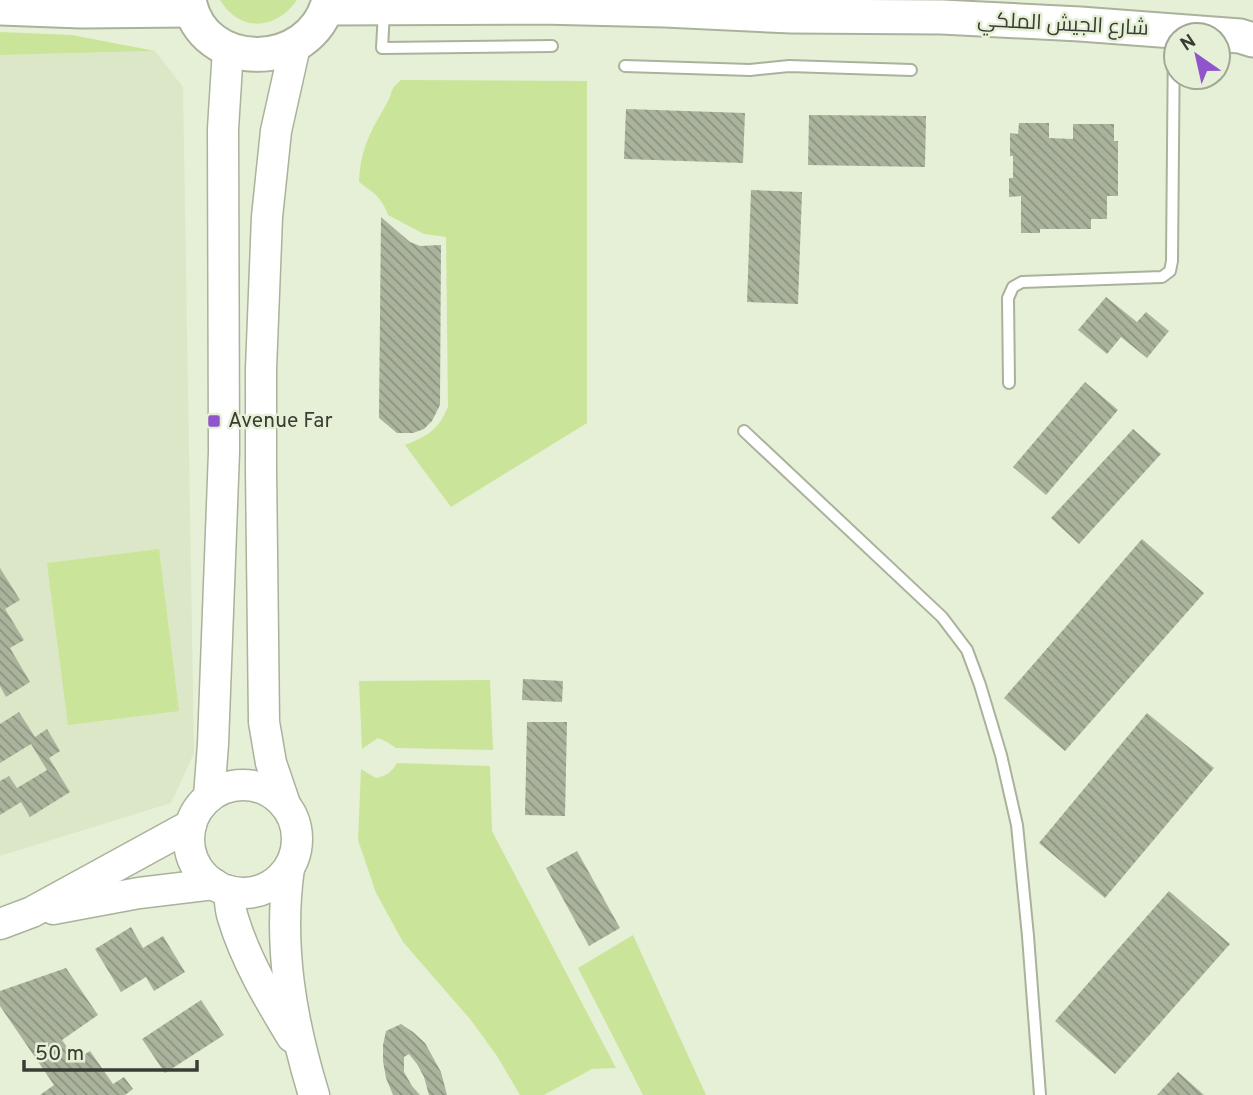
<svg xmlns="http://www.w3.org/2000/svg" width="1253" height="1095" font-family="Overpass,Cairo,sans-serif">
	<style>
		.built { fill: #dbe7c7 }
		.green { fill: #cae59a }
		.building { fill: url(#building-back-hatch) }
		.lines { fill: none; stroke-linecap: round; stroke-linejoin: round }
		.lane-casing { stroke: #a9b29b; stroke-width: 14 }
		.secondary-casing { stroke: #a9b29b; stroke-width: 33 }
		.primary-casing { stroke: #a9b29b; stroke-width: 37 }
		.lane { stroke: #fff; stroke-width: 10 }
		.secondary { stroke: #fff; stroke-width: 30 }
		.primary { stroke: #fff; stroke-width: 33 }
		.poi-dot { fill: #9055cc; stroke: #e6f0d7; stroke-width: 2.5 }
		.labels { text-anchor: middle; dominant-baseline: central; stroke-width: 5; stroke-linejoin: round; paint-order: stroke }
		.street-label { font-size: 21px; fill: #393d33; stroke: #e6f0d7 }
		.poi-label { font-size: 21px; fill: #393d33; stroke: #e6f0d7; text-anchor: start }
	</style>
	<defs>
		<pattern id="building-back-hatch" width="6" height="6" patternUnits="userSpaceOnUse" patternTransform="scale(1.75)"><rect width="6" height="6" fill="#aab39c"/><path d="M-1 5l2 2M0 0l6 6M5-1l2 2" fill="none" stroke="#8b9380"/></pattern>
	</defs>
	<rect width="100%" height="100%" fill="#e6f0d7"/>
	<polygon class="built" points="155,51 183,87 194,753 171,803 0,856 0,55"/>
	<g class="green">
		<path d="M220,0H297C276,30 240,33 220,0Z"/>
		<polygon points="0,32 72,35 155,51 0,55"/>
		<path d="M401,80L587,81V423L451,507L405,445C428,436 438,430 448,407L446,237L424,234L388,215C382,198 374,193 359,182C361,147 370,133 387,103C394,91 388,91 401,80Z"/>
		<polygon points="159,549 179,711 68,725 47,563"/>
		<polygon points="490,680 493,750 396,748 387,742 378,738 362,749 359,681"/>
		<path d="M397,763L490,766L492,831L616,1068L592,1069L544,1095H520L497,1056L470,1019L403,942L376,893L358,840L361,769L376,778C386,776 391,773 397,763Z"/>
		<polygon points="633,935 706,1095 643,1095 578,968"/>
	</g>
	<g class="building">
		<polygon points="626,109 745,113 743,163 624,159"/>
		<polygon points="809,115 926,116 925,167 808,165"/>
		<polygon points="1019,123 1049,123 1049,138 1073,139 1073,124 1114,124 1114,141 1118,141 1118,196 1107,196 1107,219 1091,219 1091,229 1040,229 1040,233 1021,233 1021,196 1009,197 1009,178 1013,178 1013,156 1010,156 1010,133 1018,134"/>
		<polygon points="751,190 802,192 798,304 747,302"/>
		<polygon points="381,217 410,242 420,246 441,245 440,405 432,421 424,429 413,433 397,433 379,418"/>
		<polygon points="1106,297 1137,322 1146,312 1169,331 1147,358 1121,337 1107,354 1078,330"/>
		<polygon points="1085,382 1118,410 1046,495 1013,467"/>
		<polygon points="1133,429 1161,454 1079,544 1051,518"/>
		<polygon points="1142,539 1204,593 1065,751 1004,698"/>
		<polygon points="0,568 20,600 5,609 24,640 10,648 30,682 6,697 0,686"/>
		<polygon points="523,679 563,681 562,702 522,700"/>
		<polygon points="19,712 35,737 47,729 60,751 49,758 70,792 30,817 21,802 0,815 0,781 9,776 17,788 47,770 31,744 0,763 0,724"/>
		<polygon points="1147,713 1214,768 1105,898 1039,843"/>
		<polygon points="527,722 567,722 565,816 525,815"/>
		<polygon points="577,851 620,928 589,946 546,868"/>
		<polygon points="1169,891 1230,944 1115,1074 1055,1021"/>
		<polygon points="131,927 143,948 163,936 185,972 154,991 146,977 121,992 95,949"/>
		<polygon points="66,968 98,1015 62,1040 76,1060 90,1051 113,1084 124,1077 133,1089 125,1095 40,1095 54,1085 0,1006 0,991"/>
		<polygon points="201,1000 224,1035 165,1073 142,1039"/>
		<polygon points="401,1024 413,1032 425,1043 441,1072 447,1095 429,1095 424,1077 417,1064 409,1054 404,1057 404,1072 412,1086 420,1095 393,1095 386,1078 383,1061 383,1045 386,1031"/>
		<polygon points="1178,1072 1204,1095 1157,1095"/>
	</g>
	<g class="lines">
		<defs>
			<g id="lane">
				<polyline points="384,11 382,48 552,46"/>
				<polyline points="625,66 750,70 789,66 911,70"/>
				<polyline points="1009,383 1008,298 1013,287 1022,282 1162,277 1170,271 1172,261 1174,34"/>
				<polyline points="744,431 942,617 967,650 980,685 1001,755 1017,825 1028,936 1040,1095"/>
			</g>
			<g id="secondary">
				<circle cx="243" cy="839" r="54"/>
				<polyline points="209,797 213,744 224,452 223,129 228,49"/>
				<polyline points="285,804 271,763 264,722 261,469 261,369 267,217 276,131 295,46"/>
				<path d="M289,868C278,945 291,1020 314,1095"/>
				<path d="M229,891C230,900 230,910 233,918C246,961 269,999 292,1037"/>
				<polyline points="53,909 139,893 214,884"/>
				<polyline points="0,924 32,912 191,825"/>
			</g>
			<g id="primary">
				<path d="M189,0C202,73 311,72 329,0"/>
				<polyline points="0,8 81,11 191,10"/>
				<polyline points="327,8 541,7 665,10 791,16 942,17 1080,24 1240,36 1253,40"/>
			</g>
		</defs>
		<use href="#lane" class="lane-casing"/>
		<use href="#secondary" class="secondary-casing"/>
		<use href="#primary" class="primary-casing"/>
		<use href="#lane" class="lane"/>
		<use href="#secondary" class="secondary"/>
		<use href="#primary" class="primary"/>
	</g>
	<rect class="poi-dot" x="207" y="414" width="14" height="14" rx="3.5"/>
	<g class="labels">
		<g class="street-label">
			<text transform="translate(1063 25) rotate(3)">شارع الجيش الملكي</text>
		</g>
		<g class="poi-label">
			<text x="228" y="421">Avenue Far</text>
		</g>
	</g>
	<g transform="translate(1197 56) rotate(326)"><circle r="33" fill="#e6f0d7" stroke="#a1a895" stroke-width="2"/>
	<path d="M0-5L12 26L0 18L-12 26Z" fill="#9055cc"/>
	<text y="-10" font-size="19" font-weight="bold" text-anchor="middle" fill="#393d33">N</text>
	</g>
	<path d="M24 1060v10h173v-10" fill="none" stroke="#393d33" stroke-width="3.5"/>
	<text x="35" y="1060" font-size="21" fill="#393d33" stroke="#e6f0d7" stroke-width="5" paint-order="stroke">50 m</text>
</svg>
